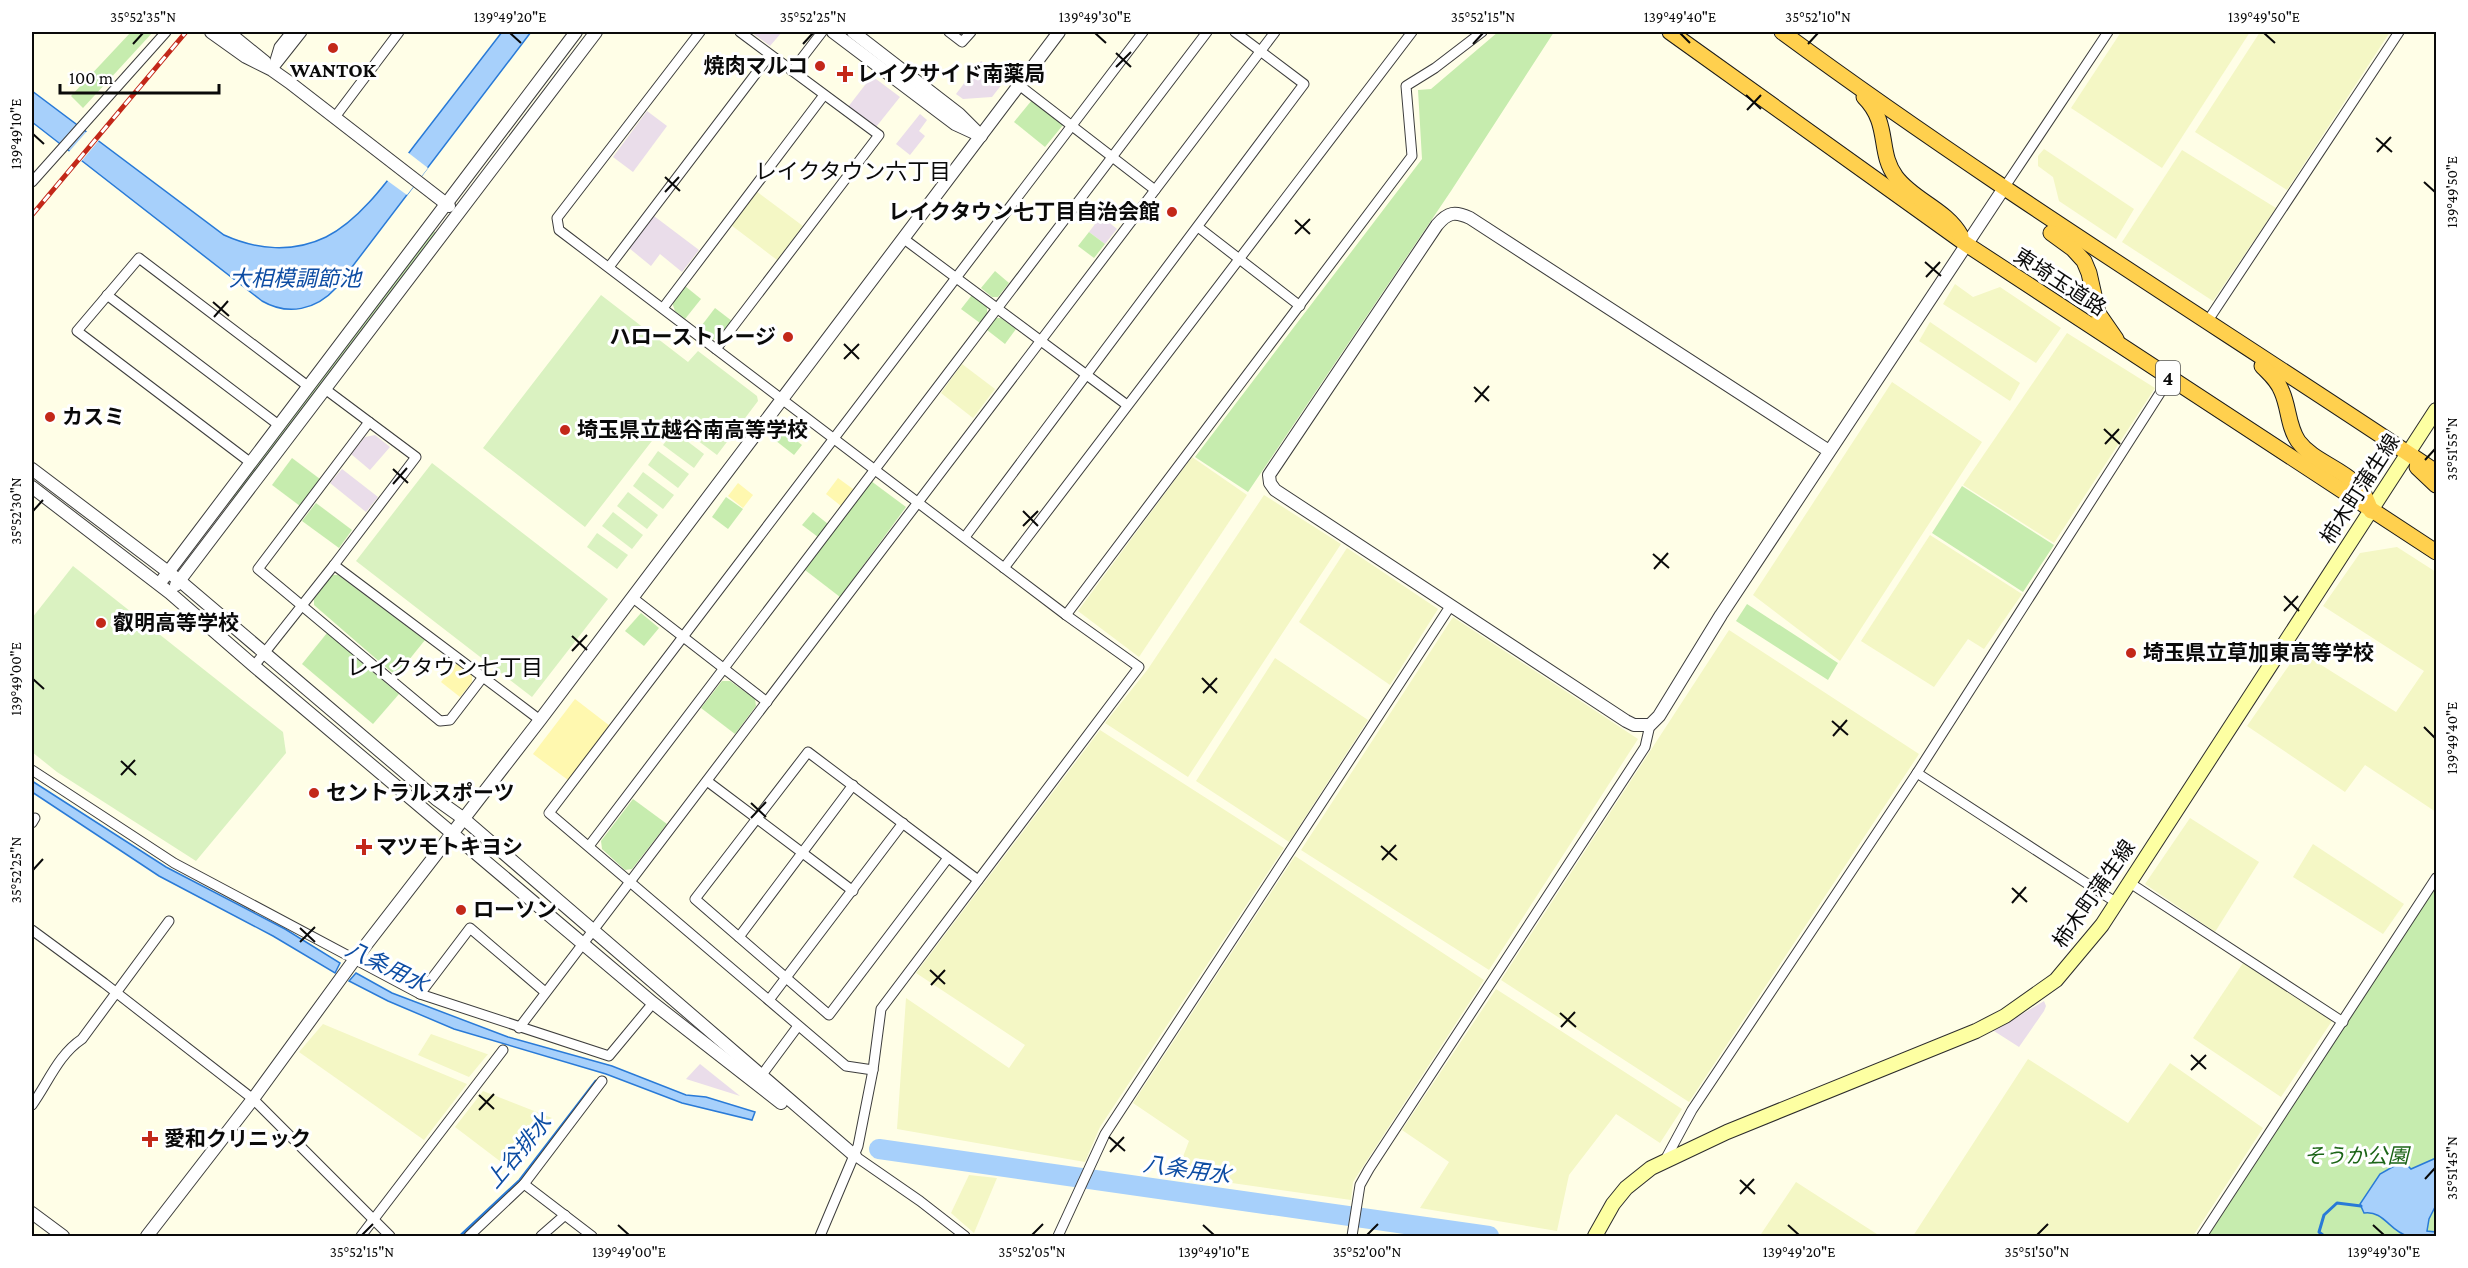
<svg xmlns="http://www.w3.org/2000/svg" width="2468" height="1268" viewBox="0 0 2468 1268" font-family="'Crimson Pro','Noto Sans JP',serif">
<rect width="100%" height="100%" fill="#fffee7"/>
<g fill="#eaddea">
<polygon points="751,32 782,32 770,46"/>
<polygon points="981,61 1006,79 992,97 963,99 956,94"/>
<polygon points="872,76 900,97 876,127 848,107"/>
<polygon points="647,111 667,126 633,172 613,157"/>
<polygon points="920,114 927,120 919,131 925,136 910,155 896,144"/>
<polygon points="654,216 699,250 682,272 660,254 651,266 629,248"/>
<polygon points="1101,216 1117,229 1105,244 1089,232"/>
<polygon points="375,435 390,447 370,470 351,454 365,437"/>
<polygon points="342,469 378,497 366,512 330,483"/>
<polygon points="2044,1001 2046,1006 2044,1011 2019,1047 1994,1031"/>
<polygon points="700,1064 740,1096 686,1079"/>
</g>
<g fill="#f4f7c5">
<polygon points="2121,32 2250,32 2162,168 2071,108"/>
<polygon points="2260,32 2390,32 2287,190 2195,132"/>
<polygon points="2044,149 2134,209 2116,239 2059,201 2053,177 2038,166 2038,156"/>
<polygon points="2182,150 2276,208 2213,301 2122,242"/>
<polygon points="756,191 803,226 777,260 731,225"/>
<polygon points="1955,284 1973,297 2000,287 2061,328 2036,363 1943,304"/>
<polygon points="1930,322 2020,383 2010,401 1919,341"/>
<polygon points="2067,333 2155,388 2054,543 1963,485"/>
<polygon points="962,364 995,389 973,418 941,393"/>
<polygon points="1892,382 1982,442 1840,661 1753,595"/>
<polygon points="1192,457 1247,495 1139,657 1078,611"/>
<polygon points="1264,495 1341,544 1188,777 1105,723 1148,669"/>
<polygon points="1930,535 2022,594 1984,649 1968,639 1934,687 1861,641"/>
<polygon points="2397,547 2436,572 2436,812 2365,765 2345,792 2247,726 2299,651 2396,712 2424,671 2323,606 2360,553"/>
<polygon points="1347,548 1438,609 1390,685 1299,622"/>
<polygon points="1453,617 1638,739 1489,970 1301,850"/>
<polygon points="1729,630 1919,754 1689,1102 1501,980"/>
<polygon points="1275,658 1368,720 1289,842 1196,781"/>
<polygon points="1100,730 1284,848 1100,1127 1085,1162 897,1129 906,998 1009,1068 1025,1045 916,973"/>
<polygon points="2190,818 2259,862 2215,932 2145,884"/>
<polygon points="2313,844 2404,904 2383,934 2293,877"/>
<polygon points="1295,856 1484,980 1353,1182 1351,1200 1176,1175 1189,1141 1133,1103"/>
<polygon points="2243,963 2332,1021 2281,1097 2193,1038"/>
<polygon points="1496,989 1682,1109 1660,1143 1616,1114 1569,1175 1557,1231 1420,1208 1449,1162 1402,1130"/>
<polygon points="323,1024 467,1084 424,1140 299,1052"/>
<polygon points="431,1034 487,1054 488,1054 469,1077 418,1055"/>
<polygon points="2028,1059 2128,1123 2170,1063 2263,1128 2193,1236 1913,1236"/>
<polygon points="483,1091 552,1118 513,1171 455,1127"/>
<polygon points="969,1175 997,1178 974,1233 951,1213"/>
<polygon points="1796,1182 1880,1236 1765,1236 1761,1234"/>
</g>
<g fill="#c6ecae">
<polygon points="131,32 153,32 83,108 71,96"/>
<polygon points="1498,32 1554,32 1451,191 1248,492 1195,457 1422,159 1418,90 1431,89"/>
<polygon points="1032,100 1063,125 1045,147 1014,122"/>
<polygon points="433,230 436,233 291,423 251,479 219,514"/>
<polygon points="1089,232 1105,244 1094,258 1078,246"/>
<polygon points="995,271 1009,283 998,297 992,297 981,288"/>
<polygon points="685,286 701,299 685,319 675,311 672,302"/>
<polygon points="972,295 987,306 987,314 980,323 961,309"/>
<polygon points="715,308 732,321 719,338 712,340 699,329"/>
<polygon points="996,318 1001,318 1016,329 1005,344 987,330"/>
<polygon points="779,427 802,445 794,455 771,437"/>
<polygon points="292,458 320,479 300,506 272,485"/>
<polygon points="871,481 906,507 840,597 805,570"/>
<polygon points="1962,486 2054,545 2023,592 1932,533"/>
<polygon points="726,497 743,509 728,529 712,517"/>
<polygon points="316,503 352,530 339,548 302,521"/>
<polygon points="813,512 828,524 818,537 802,525"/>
<polygon points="332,575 338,575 425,640 396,676 314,605 314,599"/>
<polygon points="1747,604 1838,663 1828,680 1736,621"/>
<polygon points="641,613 659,628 644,646 625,631"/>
<polygon points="327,633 399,694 373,724 302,664"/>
<polygon points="722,681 730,681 755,699 756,706 735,734 701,708"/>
<polygon points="633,799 667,824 632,869 625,870 602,849 601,841"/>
<polygon points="2436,886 2436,1236 2208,1236"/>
</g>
<g fill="#fff8af">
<polygon points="838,478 853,489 841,506 826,494"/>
<polygon points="738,483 753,495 743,508 728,496"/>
<polygon points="457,663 472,675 472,682 460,697 441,682"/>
<polygon points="575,699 610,726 568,780 533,754"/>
</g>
<g fill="#daf2c1">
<polygon points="601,295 688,362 698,351 757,396 758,401 717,455 669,419 585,527 483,448"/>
<polygon points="674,431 704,454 694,468 663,445"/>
<polygon points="658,451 689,474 678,488 648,465"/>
<polygon points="432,463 608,599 532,697 356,561"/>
<polygon points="643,472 674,495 663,509 633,486"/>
<polygon points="628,492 658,515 647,529 617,506"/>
<polygon points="613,512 643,535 632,549 602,526"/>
<polygon points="597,533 628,555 617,569 587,547"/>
<polygon points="73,566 283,732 286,753 196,861 57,772 32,752 32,618"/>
</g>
<g fill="#a7d0fb" stroke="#297ad7" stroke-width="1.5">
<path d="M502,32H531L336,288C316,310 288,316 262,301L32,122V91L224,235C257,250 293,253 326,237C364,218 395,170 421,137C448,102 475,67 502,32Z"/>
<polygon points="32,781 166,867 285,929 340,963 335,973 273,936 159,876 32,792"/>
<polygon points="356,973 392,993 508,1037 612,1066 686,1095 706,1097 755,1112 752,1120 682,1103 606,1074 454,1029 388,1001 349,981"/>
<path d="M2436,1158V1205L2429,1219L2427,1231L2436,1232V1236C2428,1237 2416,1239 2408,1236C2390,1232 2384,1210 2364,1213L2360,1204L2380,1174L2403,1161L2411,1169Z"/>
</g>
<g fill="#fffee7">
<polygon points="88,130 100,139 79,164 67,154"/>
<polygon points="406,151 428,168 407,195 385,179"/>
</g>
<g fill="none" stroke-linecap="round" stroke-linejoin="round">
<g stroke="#297ad7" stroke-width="3">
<polyline points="460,1236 520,1180 596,1081"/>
<polyline points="2324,1236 2319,1232 2324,1215 2337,1203 2361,1206"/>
</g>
<polyline stroke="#a7d0fb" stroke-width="20" points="879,1149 1489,1236"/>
<g stroke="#3d3d3d" stroke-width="11">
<g id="minor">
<polyline points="291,32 279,47 272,70 302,32"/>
<polyline points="700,32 557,218 559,230 1066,615 1139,667 881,1009 873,1070 858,1146 820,1236"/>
<polyline points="949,32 962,42 971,32"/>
<polyline points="792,71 822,32"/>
<polyline points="1019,85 1155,190"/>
<polyline points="335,117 399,32"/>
<polyline points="32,182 166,32"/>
<polyline points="2004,188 2108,32"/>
<polyline points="1198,227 1300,306"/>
<polyline points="904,239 1127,405"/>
<polyline points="609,267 770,55"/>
<polyline points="107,295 280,426"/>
<polyline points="663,308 824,95"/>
<polyline points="2207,322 2399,32"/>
<polyline points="716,349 879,135 740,32"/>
<polyline points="325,389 416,457 334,565 540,720"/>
<polyline points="369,422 258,569 440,721 450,720 483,677"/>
<polyline points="251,463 77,331 139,258 309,387"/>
<polyline points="965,537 1304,84 1235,32"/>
<polyline points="1004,568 1412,32"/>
<polyline points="633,598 767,702"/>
<polyline points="1066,615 1412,156 1406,86 1435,68 1482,32"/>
<polyline points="254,666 334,565"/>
<polyline points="32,770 174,863 420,994 609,1056 653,1003"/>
<polyline points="1917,773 2117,903"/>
<polyline points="707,781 853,891"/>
<polyline points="32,823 35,818"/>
<polyline points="589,846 1207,32"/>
<polyline points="948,858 829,1015 695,899 808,752 978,880"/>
<polyline points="2130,883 2343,1022"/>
<polyline points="32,930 104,983 253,1099 390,1236"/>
<polyline points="739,937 853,785"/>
<polyline points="420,994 470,928 545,992"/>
<polyline points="769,1000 903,823"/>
<polyline points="519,1028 1275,32"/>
<polyline points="873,1070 846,1066 549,813 1143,32"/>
<polyline points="761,1076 798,1026"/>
<path d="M32,1105C48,1083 58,1055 82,1039L169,921"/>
<polyline points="855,1156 920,1201 965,1236"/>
<polyline points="1665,1160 1692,1110 1917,773 2169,379"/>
<polyline points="524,1184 592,1236"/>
<polyline points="361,1236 503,1050"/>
<polyline points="469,1236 524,1184 602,1081"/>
<polyline points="541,1236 565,1215"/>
<polyline points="1058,1236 1105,1134 1451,605"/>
<polyline points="1352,1236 1360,1185 1369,1169 1645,747 1650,725"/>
<polyline points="2202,1236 2436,878"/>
</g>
</g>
<g stroke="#3d3d3d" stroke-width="14">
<g id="tertiary">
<polyline points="211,32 246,57 272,70 289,82 449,206"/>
<polyline points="228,32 265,62"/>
<polyline points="833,32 955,124 981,136"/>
<polyline points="853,32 959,114 976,131"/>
<path d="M1829,451L1470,218C1455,211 1448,212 1437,225L1269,475L1270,483L1275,490L1626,721L1634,725H1650L1659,716L1721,615L2004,188"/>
<polyline points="32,469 180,581 436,799 464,819 855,1156"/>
<polyline points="32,487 170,593 254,666 653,1003 781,1103"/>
<polyline points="163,579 576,32"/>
<polyline points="176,585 596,32"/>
<polyline points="32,1213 63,1236"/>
<polyline points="147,1236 253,1099 352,963 540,720 1059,32"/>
</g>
</g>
<g stroke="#2c2c2c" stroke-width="16">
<polyline id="secondary" points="1595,1236 1613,1204 1626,1188 1651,1168 1727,1132 1976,1031 2005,1016 2056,980 2102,925 2436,410"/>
</g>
<g stroke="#1b1b1b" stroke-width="17">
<g id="trunk">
<polyline points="1670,32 1966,244 2436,552"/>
<path d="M1782,32C1994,188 2218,326 2436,472"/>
<path d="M1864,97C1891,124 1877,152 1896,177C1914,201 1946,209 1961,236"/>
<polyline points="2051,233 2073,249 2084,261 2089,273 2098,313 2116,339"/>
<path d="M2262,366C2270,374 2278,381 2282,392C2289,408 2288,426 2298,441C2312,460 2338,467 2355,483C2363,490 2367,500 2371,511"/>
<polyline points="2417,467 2436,485"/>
</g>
</g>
<use href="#minor" stroke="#fff" stroke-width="9"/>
<use href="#tertiary" stroke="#fff" stroke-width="12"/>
<use href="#secondary" stroke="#fdffa2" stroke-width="14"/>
<use href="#trunk" stroke="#ffd04e" stroke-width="15"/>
<g stroke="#c32819" stroke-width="5">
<polyline id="rail" points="32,215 186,32"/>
</g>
<use href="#rail" stroke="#fff" stroke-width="3" stroke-dasharray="9" stroke-linecap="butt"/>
</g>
<path fill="none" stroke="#0a0a0a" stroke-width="2" d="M510,33L521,43M1095,33L1106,43M1680,33L1690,43M2264,33L2275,43M133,44L143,33M803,44L813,33M1473,44L1483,33M1808,44L1818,33M1116,53L1131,67M1116,67L1131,52M1746,95L1761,109M1747,110L1761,95M33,134L44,144M2376,138L2392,152M2377,152L2391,137M665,177L680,191M2424,182L2435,192M665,192L679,177M1295,220L1310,234M1295,234L1310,219M1925,262L1941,276M1926,277L1940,262M213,302L229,316M214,317L228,301M844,344L859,359M844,359L859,344M1474,387L1489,401M1475,402L1489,386M2104,429L2120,444M2105,444L2119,429M2425,460L2435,449M393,469L408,483M393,484L407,468M33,511L43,500M1023,511L1038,526M1023,526L1038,511M1653,554L1669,568M1654,569L1668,553M2284,596L2299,611M2284,611L2298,596M572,636L587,650M572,651L587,635M1202,678L1217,693M33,679L44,689M1203,693L1217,678M1832,721L1848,735M2424,727L2435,738M1833,736L1847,720M121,761L136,775M121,775L135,760M751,803L766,817M751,818L766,802M1381,846L1397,860M1382,860L1396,845M33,870L43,859M2012,888L2027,902M2012,903L2026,887M300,928L315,942M300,942L315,927M930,970L945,984M931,985L945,970M1560,1013L1576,1027M1561,1027L1575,1012M2191,1055L2206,1069M2191,1070L2206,1055M479,1095L494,1109M479,1110L494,1094M1109,1137L1125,1151M1110,1152L1124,1137M2425,1179L2435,1168M1740,1180L1755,1194M1740,1194L1754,1179M618,1225L629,1235M1203,1225L1214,1235M1788,1225L1799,1235M2373,1225L2384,1235M362,1235L373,1224M1032,1235L1043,1224M1367,1235L1378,1224M2037,1235L2048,1224"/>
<g fill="#c32819" stroke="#fff" stroke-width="2">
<circle cx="333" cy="48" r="6"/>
<circle cx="820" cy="66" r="6"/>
<path d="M842 65h6v6h6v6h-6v6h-6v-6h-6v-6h6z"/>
<circle cx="1172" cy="212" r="6"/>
<circle cx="788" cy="337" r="6"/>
<circle cx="50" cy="417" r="6"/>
<circle cx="565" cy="430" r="6"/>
<circle cx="101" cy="623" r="6"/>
<circle cx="2131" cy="653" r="6"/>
<circle cx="314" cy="793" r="6"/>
<path d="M361 838h6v6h6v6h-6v6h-6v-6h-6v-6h6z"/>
<circle cx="461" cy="910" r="6"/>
<path d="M147 1130h6v6h6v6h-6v6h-6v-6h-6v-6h6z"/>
</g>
<g text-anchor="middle" stroke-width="6" stroke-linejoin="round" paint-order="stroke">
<rect fill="#fff" stroke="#545454" stroke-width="1.5" x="2156" y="361" width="24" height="34" rx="4.5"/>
<g font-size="20" font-weight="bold" fill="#0a0a0a">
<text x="2168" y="385">4</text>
</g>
<g font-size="21" font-weight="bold" fill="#0a0a0a" stroke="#fff" text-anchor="start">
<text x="808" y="73" text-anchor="end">焼肉マルコ</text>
<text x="333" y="77" text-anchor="middle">WANTOK</text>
<text x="857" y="81">レイクサイド南薬局</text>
<text x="1160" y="219" text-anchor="end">レイクタウン七丁目自治会館</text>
<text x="776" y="344" text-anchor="end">ハローストレージ</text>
<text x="62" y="424">カスミ</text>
<text x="577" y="437">埼玉県立越谷南高等学校</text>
<text x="113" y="630">叡明高等学校</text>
<text x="2143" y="660">埼玉県立草加東高等学校</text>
<text x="326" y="800">セントラルスポーツ</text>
<text x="376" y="854">マツモトキヨシ</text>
<text x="473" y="917">ローソン</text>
<text x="164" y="1146">愛和クリニック</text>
</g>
<g font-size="21" fill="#0a0a0a" stroke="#fff">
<text transform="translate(2060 282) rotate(33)" y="7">東埼玉道路</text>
<text transform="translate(2360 489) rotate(-57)" y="7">柿木町蒲生線</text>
<text transform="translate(2094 894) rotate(-55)" y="7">柿木町蒲生線</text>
</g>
<g font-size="21" font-style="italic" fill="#1c6517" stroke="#fff">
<text x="2356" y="1163">そうか公園</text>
</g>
<g font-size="22" fill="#0a0a0a" stroke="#fff">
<text x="853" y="179">レイクタウン六丁目</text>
<text x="445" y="675">レイクタウン七丁目</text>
</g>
<g font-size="22" font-style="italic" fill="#0c4ca3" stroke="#fff">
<text x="295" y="286">大相模調節池</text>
<text transform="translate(387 966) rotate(26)" y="8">八条用水</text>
<text transform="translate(518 1151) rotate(-50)" y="8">上谷排水</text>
<text transform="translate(1187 1169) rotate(8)" y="8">八条用水</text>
</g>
</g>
<rect width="2468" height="1268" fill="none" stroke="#ffffff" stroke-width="66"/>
<path d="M60 84v9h159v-9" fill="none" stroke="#0a0a0a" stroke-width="3"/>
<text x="69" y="84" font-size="18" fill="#0a0a0a" stroke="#ffffff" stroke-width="4.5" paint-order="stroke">100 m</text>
<rect x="33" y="33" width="2402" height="1202" fill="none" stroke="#0a0a0a" stroke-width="2"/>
<g font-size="15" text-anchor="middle" fill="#0a0a0a">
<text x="143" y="22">35°52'35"N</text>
<text x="510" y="22">139°49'20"E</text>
<text x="813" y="22">35°52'25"N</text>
<text x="1095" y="22">139°49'30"E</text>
<text x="1483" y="22">35°52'15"N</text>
<text x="1680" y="22">139°49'40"E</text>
<text x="1818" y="22">35°52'10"N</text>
<text x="2264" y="22">139°49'50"E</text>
<text transform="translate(16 134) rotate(-90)" y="5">139°49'10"E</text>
<text transform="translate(2452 192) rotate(-90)" y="5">139°49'50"E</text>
<text transform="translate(2452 449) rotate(-90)" y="5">35°51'55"N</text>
<text transform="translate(16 511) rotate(-90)" y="5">35°52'30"N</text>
<text transform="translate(16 679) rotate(-90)" y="5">139°49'00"E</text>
<text transform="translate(2452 738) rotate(-90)" y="5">139°49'40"E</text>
<text transform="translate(16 870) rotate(-90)" y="5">35°52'25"N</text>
<text transform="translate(2452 1168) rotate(-90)" y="5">35°51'45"N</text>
<text x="362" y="1257">35°52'15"N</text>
<text x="629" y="1257">139°49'00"E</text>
<text x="1032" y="1257">35°52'05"N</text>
<text x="1214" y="1257">139°49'10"E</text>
<text x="1367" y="1257">35°52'00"N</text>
<text x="1799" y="1257">139°49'20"E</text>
<text x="2037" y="1257">35°51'50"N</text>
<text x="2384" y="1257">139°49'30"E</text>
</g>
</svg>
